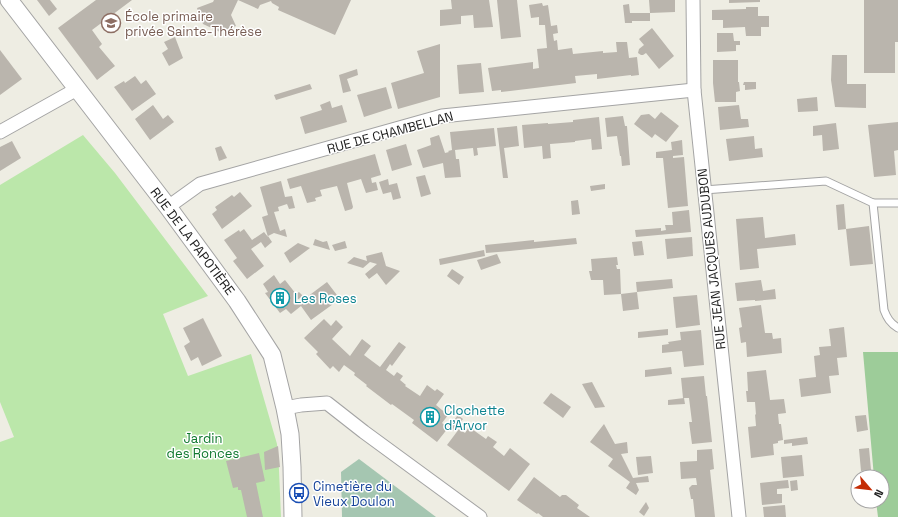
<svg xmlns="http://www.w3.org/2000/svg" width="898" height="517" viewBox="0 0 898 517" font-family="'Space Grotesk',sans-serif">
<rect width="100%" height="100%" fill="#eeede3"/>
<polygon fill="#bbe7aa" points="83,135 115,173 208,296 163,314 188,376 251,354 277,444 279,470 281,517 0,517 0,442 14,437 0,402 0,185"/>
<polygon fill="#9dcc99" points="863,352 898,352 898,517 878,517 876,501 882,501 882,477 874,477"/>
<polygon fill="#a5c6b1" points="359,459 436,517 342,517 341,472"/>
<g fill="#bab5ad">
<polygon points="37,0 50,0 57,9 49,16"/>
<polygon points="96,0 132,0 92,30 102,44 99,47 115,66 97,80 58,28"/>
<polygon points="214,0 238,0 231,15 236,26 220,32 203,24 197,8 213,2"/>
<polygon points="238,0 351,0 335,35 278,10 279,7 272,3 271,1 260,5 258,9"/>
<polygon points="451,0 489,0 493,27 474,28 473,15 461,16 461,24 440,26 440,10 452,9"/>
<polygon points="497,0 517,0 521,37 501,39"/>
<polygon points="649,0 675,0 675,12 650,13"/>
<polygon points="729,0 760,0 760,2 729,3"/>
<polygon points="864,0 898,0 898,42 895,42 895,73 864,73"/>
<polygon points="542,3 543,6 548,5 551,26 557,25 558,33 553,34 554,41 557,40 558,50 572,48 573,54 603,51 603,53 617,52 616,42 627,42 629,58 637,57 639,75 631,76 631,75 597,79 597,74 575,76 576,83 501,92 501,90 492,91 488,68 533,62 533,69 539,68 537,49 547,48 545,25 539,25 539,17 531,18 529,5"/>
<polygon points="629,4 630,13 650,13 650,21 632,21 632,23 625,23 623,5"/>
<polygon points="746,7 758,7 758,16 769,16 769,27 761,27 761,36 746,36 745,27 723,28 723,20 712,20 712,10 746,9"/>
<polygon points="652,28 674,56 659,69 646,53 643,55 641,55 638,53 639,49 644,45 639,39"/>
<polygon points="717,33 733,33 734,41 740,41 740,45 736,45 736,51 717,52"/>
<polygon points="175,37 183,58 169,66 162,53 168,49 164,42"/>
<polygon points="440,44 440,97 398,109 391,83 424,73 417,51"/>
<polygon points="0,50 22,79 0,95"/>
<polygon points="832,55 847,55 847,84 866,84 866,108 835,107 831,80"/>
<polygon points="713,60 738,60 738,82 739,82 740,91 736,92 736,102 715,102 713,83"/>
<polygon points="481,63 484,92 459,94 457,65"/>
<polygon points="357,69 358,75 347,79 351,91 343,93 339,75"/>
<polygon points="135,76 141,84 146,80 156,94 132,111 114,87 124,81 125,83"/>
<polygon points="744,82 756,82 756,89 745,90 745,85 743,85"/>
<polygon points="310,84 312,89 276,100 274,95"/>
<polygon points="386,87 392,108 364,117 357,95"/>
<polygon points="817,97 818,111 798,112 797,99"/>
<polygon points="330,101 332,108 342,105 347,122 305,134 300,117 322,110 320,105"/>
<polygon points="153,105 163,119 168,115 174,122 150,140 135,119"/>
<polygon points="739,105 741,119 748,119 749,127 720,130 718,107"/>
<polygon points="661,112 679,126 666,142 655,134 652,138 634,124 641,115 649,114 655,119"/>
<polygon points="623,116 625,126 627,126 630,165 622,166 621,156 620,156 617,136 607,137 605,118"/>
<polygon points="599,117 602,149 592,150 591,139 575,141 575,142 550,144 551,158 543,159 542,146 524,148 522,125 548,123 548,124 573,122 573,120"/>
<polygon points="898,122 898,150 894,151 896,175 874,177 868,125"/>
<polygon points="836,123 839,149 823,151 822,135 813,136 813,126"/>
<polygon points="517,126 519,146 504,148 508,178 503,178 497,128"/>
<polygon points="494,128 496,146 477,148 478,155 474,156 473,148 455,150 456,159 459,159 461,177 445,178 443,163 423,168 417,150 431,145 430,138 439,135 445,153 449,152 448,151 452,150 450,132"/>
<polygon points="754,136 755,149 762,148 763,157 729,161 726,139"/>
<polygon points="682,140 683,155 673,156 673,158 684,157 688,206 668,208 663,158 656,158 656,152 672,150 671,142"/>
<polygon points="12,141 21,158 0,171 0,147"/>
<polygon points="406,144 412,165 392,171 386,150"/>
<polygon points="221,146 227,158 219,161 215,148"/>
<polygon points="375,154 381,175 371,178 372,183 376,182 378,190 366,193 361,179 347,183 353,207 352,209 345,211 337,186 320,190 322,196 315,198 316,201 307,203 301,186 290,189 287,179"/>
<polygon points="425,175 431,194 421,197 416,177"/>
<polygon points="388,179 389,185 397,183 401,198 393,200 391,192 383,194 379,182"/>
<polygon points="281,181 285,197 292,196 295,208 289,209 287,204 278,207 279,211 274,212 280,231 285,229 287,237 274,233 268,236 272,242 265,248 261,242 251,249 264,266 247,279 233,261 237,258 224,240 239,230 240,232 244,229 252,240 264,232 268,237 262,217 268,215 260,187"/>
<polygon points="605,184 605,189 591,191 590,186"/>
<polygon points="240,192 252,206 222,229 212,214 217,210 215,207 232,195 234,197"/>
<polygon points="578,200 580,214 572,215 571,201"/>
<polygon points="844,204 846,229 869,226 873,264 850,266 846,229 838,230 836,205"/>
<polygon points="689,210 691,232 636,237 635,230 661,228 661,231 666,230 665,225 673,225 672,212"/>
<polygon points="763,217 765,238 795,234 796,245 757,249 759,268 740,270 736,219"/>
<polygon points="692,237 693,256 667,259 665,239"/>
<polygon points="576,238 577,244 510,251 486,253 485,245 534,240 534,242"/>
<polygon points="315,239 323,242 327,241 330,250 313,245"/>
<polygon points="345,241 347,248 335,251 332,245"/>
<polygon points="642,241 644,255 634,256 632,242"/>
<polygon points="298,243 310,248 290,263 284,253"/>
<polygon points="484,250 485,256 440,265 439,259"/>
<polygon points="382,252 386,266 400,271 386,285 377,273 369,279 365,274 377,264 370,262 363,268 347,263 354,257 367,261 366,256"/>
<polygon points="497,254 501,263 481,270 477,260"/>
<polygon points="617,257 618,265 616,265 617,269 620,269 621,294 637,292 639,309 623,311 621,294 604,295 603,280 591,280 589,271 592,271 591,259"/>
<polygon points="452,269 464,277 459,285 447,276"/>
<polygon points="274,275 280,284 285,280 296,294 299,292 303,296 297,300 299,303 327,282 340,299 311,320 301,306 291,314 286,309 280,313 265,293 268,292 263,284"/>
<polygon points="672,279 673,288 637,292 636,282"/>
<polygon points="761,280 763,291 775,289 776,299 755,301 755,300 737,301 735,283"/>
<polygon points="697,295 700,325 676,328 673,297"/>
<polygon points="761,305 765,333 772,333 773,339 781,338 782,353 747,357 746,342 741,343 739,328 742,327 739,308"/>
<polygon points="203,318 222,356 202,366 198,357 191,361 184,346 190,342 183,328"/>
<polygon points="324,319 331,326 336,320 343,327 332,339 350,356 362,339 371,346 364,355 380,367 399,342 406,347 392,366 390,364 386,370 394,376 397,372 403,376 400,380 406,385 405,386 420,396 427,385 435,391 437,389 444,394 436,405 448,415 442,423 448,428 437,442 412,423 414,420 392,404 391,405 366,386 367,385 354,375 355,373 344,365 339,372 333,366 330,369 316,354 318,352 304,338"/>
<polygon points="844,327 847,357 837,358 839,375 829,376 831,393 801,397 799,379 816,377 814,356 820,355 819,347 831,346 829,329"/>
<polygon points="668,329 668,335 638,338 638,332"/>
<polygon points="701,330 704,365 684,367 682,351 662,353 662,345 669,344 668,342 681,340 680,332"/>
<polygon points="671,367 672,374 645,377 645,370"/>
<polygon points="766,370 770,400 784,399 786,413 778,414 779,424 781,424 783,440 778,441 778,443 773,444 774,455 751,458 748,427 756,426 755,414 756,415 755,402 747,402 746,391 748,391 747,372"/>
<polygon points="704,376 706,396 707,396 712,442 692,444 689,422 692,422 689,398 683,398 681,378"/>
<polygon points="592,382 605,407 595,408 582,384"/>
<polygon points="551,393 571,407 563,418 543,403"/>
<polygon points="684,398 685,404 668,405 668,400"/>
<polygon points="458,415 463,419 454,431 448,428"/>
<polygon points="866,415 868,430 857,432 855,416"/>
<polygon points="604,424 615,444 627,442 628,453 621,454 633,478 648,476 649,482 636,483 639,490 636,495 626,488 630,482 608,466 613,459 590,442"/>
<polygon points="469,427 486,439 488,436 497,442 493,447 504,456 510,448 530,464 509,491 447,445 459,429 465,433"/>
<polygon points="807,437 808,444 792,446 792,443 784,444 784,440"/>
<polygon points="278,446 280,467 265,470 264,452"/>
<polygon points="869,448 871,470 861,471 859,449"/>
<polygon points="712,449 714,469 710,470 715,517 695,517 693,499 691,499 689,488 692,485 697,485 696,478 681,479 680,462 697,461 697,450"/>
<polygon points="259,453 265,481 256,483 263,517 247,517 241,490 238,490 238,487 233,488 226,461"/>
<polygon points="802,455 804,476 783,478 781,457"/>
<polygon points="651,456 653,473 638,475 636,457"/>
<polygon points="534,477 560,497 562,495 566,495 579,505 577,508 590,517 543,517 538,513 537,514 517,500"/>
<polygon points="788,480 789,488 777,489 777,494 782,494 782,503 762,505 760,483"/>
<polygon points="797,480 798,490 791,491 790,481"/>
<polygon points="646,502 649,508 644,516 639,512"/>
<polygon points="785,505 786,517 764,517 763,507"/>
</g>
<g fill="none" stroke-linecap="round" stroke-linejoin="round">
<g stroke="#a4a4a4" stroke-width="9">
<g id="service">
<path d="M704,190L826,181L873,203L884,310C887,318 890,323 898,328"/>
<polyline points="873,203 898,203"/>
</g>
</g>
<g stroke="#a4a4a4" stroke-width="15">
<g id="minor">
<polyline points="693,0 694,90 739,517"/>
<polyline points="0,132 77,89"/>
<polyline points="168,207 200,184 442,116 694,90"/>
<polyline points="285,408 301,405 327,403 364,432 480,517"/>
</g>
</g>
<g stroke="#a4a4a4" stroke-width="19">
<polyline id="tertiary" points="9,0 168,207 237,301 272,355 285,408 290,434 292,467 293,517"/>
</g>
<use href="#service" stroke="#fff" stroke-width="7"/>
<use href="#minor" stroke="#fff" stroke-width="13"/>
<use href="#tertiary" stroke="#fff" stroke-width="17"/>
</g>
<defs>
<g id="school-ring" transform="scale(1)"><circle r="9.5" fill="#fff" stroke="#8d6e63" stroke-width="1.5"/><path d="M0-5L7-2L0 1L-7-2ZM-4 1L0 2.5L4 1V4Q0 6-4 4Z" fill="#8d6e63"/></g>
<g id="building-ring" transform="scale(1)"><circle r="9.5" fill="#fff" stroke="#0f9aa8" stroke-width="1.5"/><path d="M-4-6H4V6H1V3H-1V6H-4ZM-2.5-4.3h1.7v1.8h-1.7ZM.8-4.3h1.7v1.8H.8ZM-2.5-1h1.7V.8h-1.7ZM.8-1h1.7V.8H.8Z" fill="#0f9aa8"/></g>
<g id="bus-ring" transform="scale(1)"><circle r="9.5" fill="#fff" stroke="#1a4fb4" stroke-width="1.5"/><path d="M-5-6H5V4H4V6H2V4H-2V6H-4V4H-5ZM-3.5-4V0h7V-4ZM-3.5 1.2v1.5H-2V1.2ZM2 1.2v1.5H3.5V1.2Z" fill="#1a4fb4"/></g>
</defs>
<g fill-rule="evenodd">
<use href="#school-ring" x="111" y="23"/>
<use href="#building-ring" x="280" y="298"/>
<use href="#building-ring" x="430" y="417"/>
<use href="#bus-ring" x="299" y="493"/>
</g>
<g text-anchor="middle" stroke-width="3" stroke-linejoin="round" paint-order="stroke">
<g font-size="13" fill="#785e54" stroke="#fff" text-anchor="start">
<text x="125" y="21">École primaire<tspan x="125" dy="15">privée Sainte-Thérèse</tspan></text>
</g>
<g font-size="13" fill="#1d1d1d" stroke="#fff">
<text transform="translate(390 132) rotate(-15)" y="5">RUE DE CHAMBELLAN</text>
<text transform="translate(193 241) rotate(53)" y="5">RUE DE LA PAPOTIÈRE</text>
<text transform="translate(711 259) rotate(-96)" y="5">RUE JEAN JACQUES AUDUBON</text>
</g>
<g font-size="13" fill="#0d838f" stroke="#fff" text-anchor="start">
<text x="294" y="303">Les Roses</text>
<text x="444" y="415">Clochette<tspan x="444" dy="15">d'Arvor</tspan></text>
</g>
<g font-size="13" fill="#0e782d" stroke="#fff">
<text x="203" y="443">Jardin<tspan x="203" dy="15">des Ronces</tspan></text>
</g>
<g font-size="13" fill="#164399" stroke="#fff" text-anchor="start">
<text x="313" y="491">Cimetière du<tspan x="313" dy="15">Vieux Doulon</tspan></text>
</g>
</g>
<g transform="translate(870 489) rotate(118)"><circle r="19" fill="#ffffff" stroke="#a5a5a5"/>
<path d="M0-3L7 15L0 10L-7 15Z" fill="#c42d05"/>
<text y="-6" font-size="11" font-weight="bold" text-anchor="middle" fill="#1d1d1d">N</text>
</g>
</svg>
